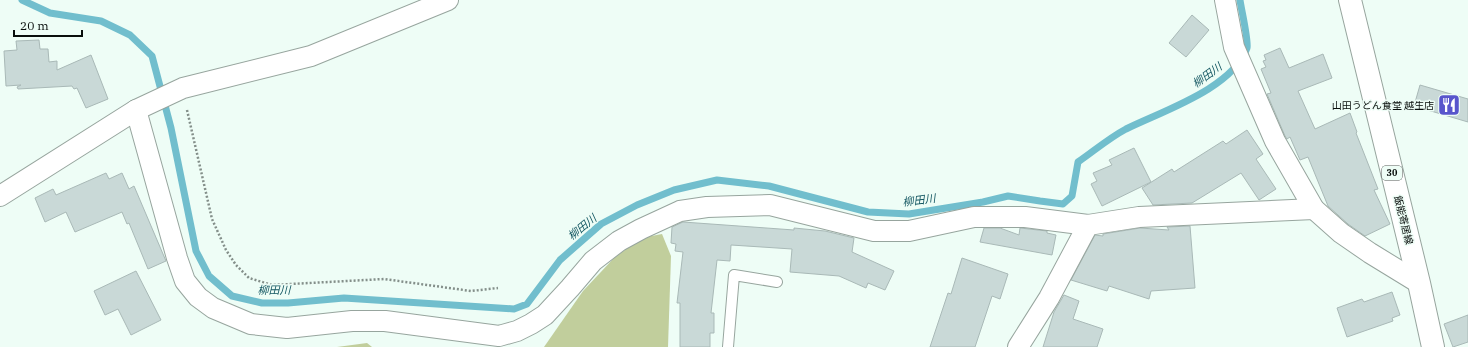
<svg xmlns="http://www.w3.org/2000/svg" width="1468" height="347" viewBox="0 0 1468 347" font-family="'IBM Plex Serif','Noto Sans JP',serif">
<rect width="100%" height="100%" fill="#eefdf6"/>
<g fill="#c1ce9c">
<polygon points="662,234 671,256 668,347 544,347 583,291 614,258 641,238"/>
<polygon points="367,343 372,347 337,347"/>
</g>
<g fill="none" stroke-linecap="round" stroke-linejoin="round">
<path stroke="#71becd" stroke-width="7" d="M22,0L50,13L101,21L130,35L152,56L171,128L196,251L209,276L232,296L262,303H288L344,298L514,309L527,304L560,260L601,224L637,205L674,190L717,180L769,186L868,212L909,214L983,202L1008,196L1040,201L1063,204L1072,196L1078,162C1094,151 1109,138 1126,129C1162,111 1232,89 1247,48C1249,42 1241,8 1240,0"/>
</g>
<g fill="#c9d9d7" stroke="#a9b9b7">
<polygon points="1192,15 1209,30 1186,57 1169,43"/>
<polygon points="39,40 40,49 48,49 49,62 57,61 57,70 91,55 108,99 86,108 77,88 74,89 72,86 18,89 17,87 21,85 6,86 4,51 17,50 16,41"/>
<polygon points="1280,48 1289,68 1323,54 1332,78 1298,91 1315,129 1350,113 1357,132 1356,133 1378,189 1374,190 1390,224 1365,236 1348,224 1328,206 1308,157 1300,160 1290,137 1287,139 1285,136 1267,94 1271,93 1261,69 1266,67 1263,61 1266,60 1264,55"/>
<polygon points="1420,85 1468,99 1468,122 1414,106"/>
<polygon points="1247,130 1263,154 1256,159 1276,189 1259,200 1241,173 1192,203 1153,205 1142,188 1172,169 1174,172 1223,141 1226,144"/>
<polygon points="1134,148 1151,182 1102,206 1091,184 1097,181 1093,173 1112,165 1109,160"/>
<polygon points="106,173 109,179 122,173 129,189 134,186 166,261 148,269 129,223 127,224 122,212 75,232 66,212 45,222 35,198 53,189 56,195"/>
<polygon points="683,222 794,230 794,228 825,231 854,238 852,252 894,271 885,290 868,283 866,288 839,276 790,272 792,249 731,245 730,261 717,260 711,313 714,313 714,333 710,333 710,347 680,347 680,303 677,303 683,252 675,251 676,244 671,243 672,227"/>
<polygon points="1190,226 1195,288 1151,291 1149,299 1109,286 1107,291 1071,280 1095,235 1103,236 1103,234 1140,228 1169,230 1167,227"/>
<polygon points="984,228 1000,228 1019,235 1020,228 1047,231 1047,233 1056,235 1052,255 980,242"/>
<polygon points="962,258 1008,274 1000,299 992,296 975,347 930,347 948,293 951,294"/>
<polygon points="136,271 161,320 131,335 118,309 105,315 94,291"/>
<polygon points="1392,292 1400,315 1392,318 1393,321 1347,337 1337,308 1362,299 1364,302"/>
<polygon points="1064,295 1079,301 1073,319 1103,329 1097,347 1043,347 1054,312"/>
<polygon points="1468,315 1468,342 1453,347 1444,324"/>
</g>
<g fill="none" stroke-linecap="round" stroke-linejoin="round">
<g stroke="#97a59e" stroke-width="12">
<polyline id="lane" points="728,347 734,275 777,282"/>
</g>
<g stroke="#97a59e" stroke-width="22">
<g id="street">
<polyline points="1225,0 1234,47 1275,141 1314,209 1341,233 1370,253 1419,283"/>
<polyline points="136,110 177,258 185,281 198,297 213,308 251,324 287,328 352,321 385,321 499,336 517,331 531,324 545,315 570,288 593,261 619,241 641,229 680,211 707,207 770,205 874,231 909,231 974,217 1025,217 1088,225"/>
<polyline points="0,196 136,110 183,88 311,56 448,0"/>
<polyline points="1018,347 1049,298 1088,225 1139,217 1314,209"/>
</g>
</g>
<g stroke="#97a59e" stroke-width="24">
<polyline id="primary" points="1350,0 1419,283 1433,347"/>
</g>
<polyline stroke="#848f8a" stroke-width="2.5" stroke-dasharray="2 2" stroke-linecap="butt" points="187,110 212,219 226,250 236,265 249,278 272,285 384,279 471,291 498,288"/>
<use href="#lane" stroke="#fff" stroke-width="10"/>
<use href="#street" stroke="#fff" stroke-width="20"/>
<use href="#primary" stroke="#fff" stroke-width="22"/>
</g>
<defs>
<g id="restaurant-square" transform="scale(1.15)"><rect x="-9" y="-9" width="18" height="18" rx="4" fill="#5855cc" stroke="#eefdf6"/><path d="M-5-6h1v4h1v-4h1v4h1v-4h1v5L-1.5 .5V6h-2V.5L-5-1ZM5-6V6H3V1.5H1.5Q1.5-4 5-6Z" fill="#fff"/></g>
</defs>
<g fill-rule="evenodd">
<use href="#restaurant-square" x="1449" y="105"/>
</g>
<g text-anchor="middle" stroke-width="3" stroke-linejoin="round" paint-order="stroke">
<rect fill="#eefdf6" stroke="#4e5652" stroke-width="1" x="1382" y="166" width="20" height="14" rx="3"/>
<g font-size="9" font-weight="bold" fill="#090e0c">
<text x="1392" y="176">30</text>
</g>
<g font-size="10" fill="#090e0c" stroke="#eefdf6" text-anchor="end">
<text x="1434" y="109">山田うどん食堂 越生店</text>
</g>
<g font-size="10" fill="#090e0c" stroke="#eefdf6">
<text transform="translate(1404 220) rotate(76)" y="4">飯能寄居線</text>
</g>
<g font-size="11" font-style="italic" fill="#145762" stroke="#eefdf6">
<text transform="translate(1207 75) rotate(-36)" y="4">柳田川</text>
<text transform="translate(919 200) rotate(-7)" y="4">柳田川</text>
<text transform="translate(582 227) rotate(-39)" y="4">柳田川</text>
<text x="274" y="294">柳田川</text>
</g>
</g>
<path d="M14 30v6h68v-6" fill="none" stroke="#090e0c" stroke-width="2"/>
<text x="20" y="30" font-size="12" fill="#090e0c" stroke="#eefdf6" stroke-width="3" paint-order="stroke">20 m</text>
</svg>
